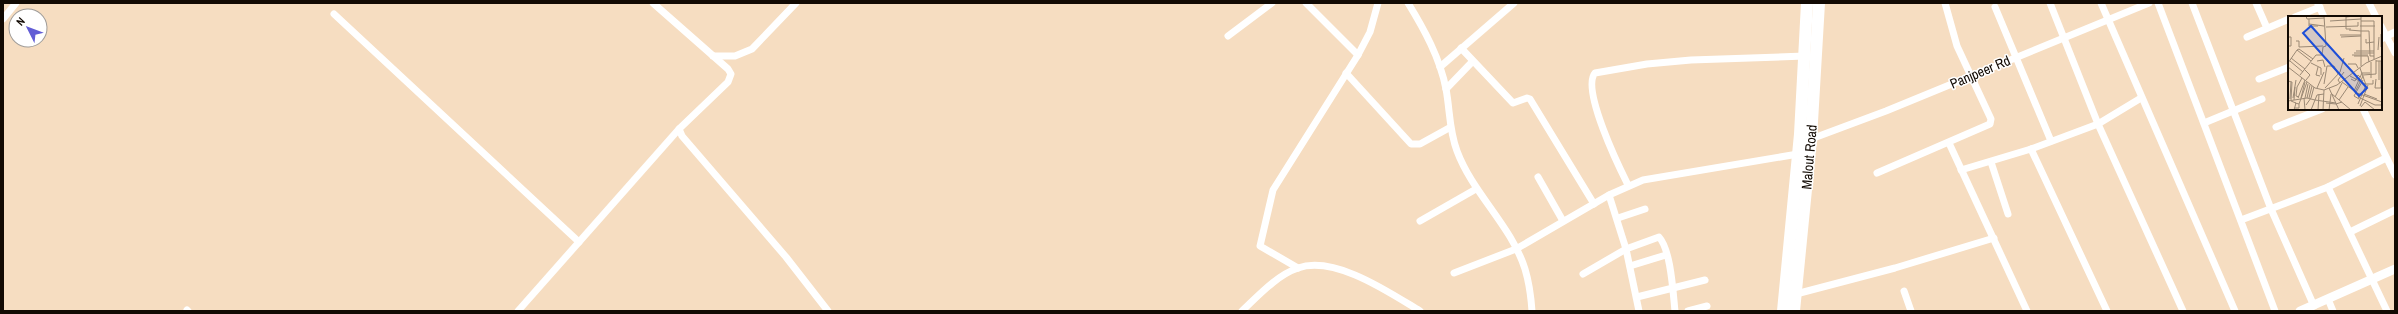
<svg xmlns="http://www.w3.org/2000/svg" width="2398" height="314" viewBox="0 0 2398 314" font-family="'Archivo Narrow',sans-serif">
<rect width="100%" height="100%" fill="#f6ddc1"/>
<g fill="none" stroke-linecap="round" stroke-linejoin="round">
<g stroke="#fff" stroke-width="7">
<polyline points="653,3 728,69 731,74 728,82 679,129 682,136 786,257 828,311"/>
<polyline points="1306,3 1358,55"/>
<path d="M1408,3C1424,29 1440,58 1446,89C1450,110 1449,130 1457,151C1473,194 1511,225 1525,269C1529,282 1531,297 1532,311"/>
<polyline points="2050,3 2098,124 2183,311"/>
<polyline points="2101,3 2235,311"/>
<polyline points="2158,3 2275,311"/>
<polyline points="2192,3 2271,209 2314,306"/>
<polyline points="2256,3 2267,28"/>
<polyline points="2369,3 2376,17"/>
<polyline points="2318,4 2324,17"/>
<polyline points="1995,7 2051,141"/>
<polyline points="334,14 579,242"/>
<polyline points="2295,17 2320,7"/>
<polyline points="3,19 16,3"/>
<polyline points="2381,26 2395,53"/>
<polyline points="1228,36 1272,3"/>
<polyline points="2247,37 2289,19"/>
<polyline points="2381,39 2395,32"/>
<polyline points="1461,48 1513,103 1527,98 1530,99 1594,204"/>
<polyline points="713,56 735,56 752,49 796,3"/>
<polyline points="1440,67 1514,3"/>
<polyline points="1346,73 1411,144 1420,144 1449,128"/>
<polyline points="2259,79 2289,67"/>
<polyline points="1446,89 1472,62"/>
<polyline points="2363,109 2395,175"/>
<polyline points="2204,123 2262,99"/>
<polyline points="2276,127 2322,109"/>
<polyline points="1811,139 1886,111 2149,3"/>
<polyline points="1949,143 2027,311"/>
<polyline points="2031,149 2107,311"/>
<polyline points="1991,162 2008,214"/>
<polyline points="1961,170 2031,149 2098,124 2141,98"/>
<polyline points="1877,173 1990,124 1991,119 1957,46 1945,3"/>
<polyline points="1538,177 1563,221"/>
<path d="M1628,185C1619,167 1581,89 1595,73L1647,64L1691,60L1805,56"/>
<polyline points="2328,187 2387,311"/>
<polyline points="1609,195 1626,249 1639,311"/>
<polyline points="1618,218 1645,209"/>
<polyline points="2241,220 2328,187 2386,158"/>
<polyline points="1420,221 1476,189"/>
<polyline points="2350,232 2395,210"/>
<polyline points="1630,266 1666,255"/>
<polyline points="1298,268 1260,246 1273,190 1358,55 1370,32 1378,3"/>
<polyline points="1454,273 1516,249 1609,195 1643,180 1798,154"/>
<path d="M1583,274L1626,249L1659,237C1671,250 1673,293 1675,311"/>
<polyline points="1904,291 1911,311"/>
<polyline points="1796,294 1895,268 1994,238"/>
<polyline points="1637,297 1705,280"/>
<polyline points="2328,299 2333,311"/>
<polyline points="187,310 188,311"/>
<polyline points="518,311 679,129"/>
<path d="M1242,311C1258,296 1277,275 1298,268C1335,255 1390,293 1420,311"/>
<polyline points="1688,311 1707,306"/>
</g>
<polyline stroke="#fff" stroke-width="9" points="2300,311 2395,269"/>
<g stroke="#fff" stroke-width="12">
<polyline points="1783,311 1800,134 1807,3"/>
<polyline points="1794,311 1811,139 1819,3"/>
</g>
</g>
<g text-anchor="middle" stroke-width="3" stroke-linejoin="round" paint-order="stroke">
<g font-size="14" fill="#120a03" stroke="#fff">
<text transform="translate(1980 72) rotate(-23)" y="5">Panjpeer Rd</text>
<text transform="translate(1809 157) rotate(-85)" y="5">Malout Road</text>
</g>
</g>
<g transform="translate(2288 16)">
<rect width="94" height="94" fill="#f6ddc1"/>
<path fill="none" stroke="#9b8975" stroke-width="1" d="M18,0L19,3L36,2M21,3V10H30M42,5L73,3M73,5H86V43M21,8L36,10M72,10H87M38,11L70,10V6M63,13H58V1L66,0M61,14L73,15M73,15H81L82,40H86M93,18V31M52,19H73M0,21H3V30H0M53,21L73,20M78,23V27L86,26M8,25H11V31L35,30M9,34L11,33L25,43M90,34L91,21M68,35H86M66,37H86M64,39H80M66,40H80L81,46M3,42L17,53M2,45L15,56M29,45L35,44L37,51M88,45H93V72M0,47L9,34L23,45M23,47L33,52V59M60,48H68L70,52M73,50V0M0,51L27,72L36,74L49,69L78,47L94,40M30,51L28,59L32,60M17,54L22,59L18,64M12,59L28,39H34L35,31L38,30L36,0M75,59L88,58V44M62,60L77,68H85V64M83,62V46M63,63L67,65L70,59L72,61M88,63L87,72H93M91,64V45M0,65L4,66L3,84M54,66L69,77L94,86M52,67L50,64L56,56M36,68L39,50H46L50,58M29,72L36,56M37,72L52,56L56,42M41,72L51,94M66,75L74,57H82M67,76L75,60M44,78L63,94M76,78L89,83M11,81L8,80L9,71L14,62M47,81L54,67M70,81L87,89H94M5,82L8,64M10,82L17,64M13,82L17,66M16,82L17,94M17,82L20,68M19,82L22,69M21,82L24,70M2,83L3,66M71,83L66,80L75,64M6,84L7,71M27,84L48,87M51,84L60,71M0,85L19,82L27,84M3,85L8,87L6,94M38,87L48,88L54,86M11,88L19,66M70,88L78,69L72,52M18,89L23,82L26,71M72,90L80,69M73,91L77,86L87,94M6,92H11V88L7,87M23,94L29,79L36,78M30,94L31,78M35,94L36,74M41,94L43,78"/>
<path fill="#1d4ed8" fill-opacity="0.15" stroke="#1d4ed8" stroke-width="2" d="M23,10L79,72L71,80L15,17Z"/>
<rect width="94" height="94" fill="none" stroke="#120a03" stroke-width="2"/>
</g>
<rect width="2398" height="314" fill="none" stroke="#120a03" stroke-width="8"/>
<g transform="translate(28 28) rotate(312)"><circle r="19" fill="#ffffff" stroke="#a09d9a"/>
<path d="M0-3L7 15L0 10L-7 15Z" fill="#625dd5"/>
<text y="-6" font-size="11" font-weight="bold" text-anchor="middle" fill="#120a03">N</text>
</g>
</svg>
